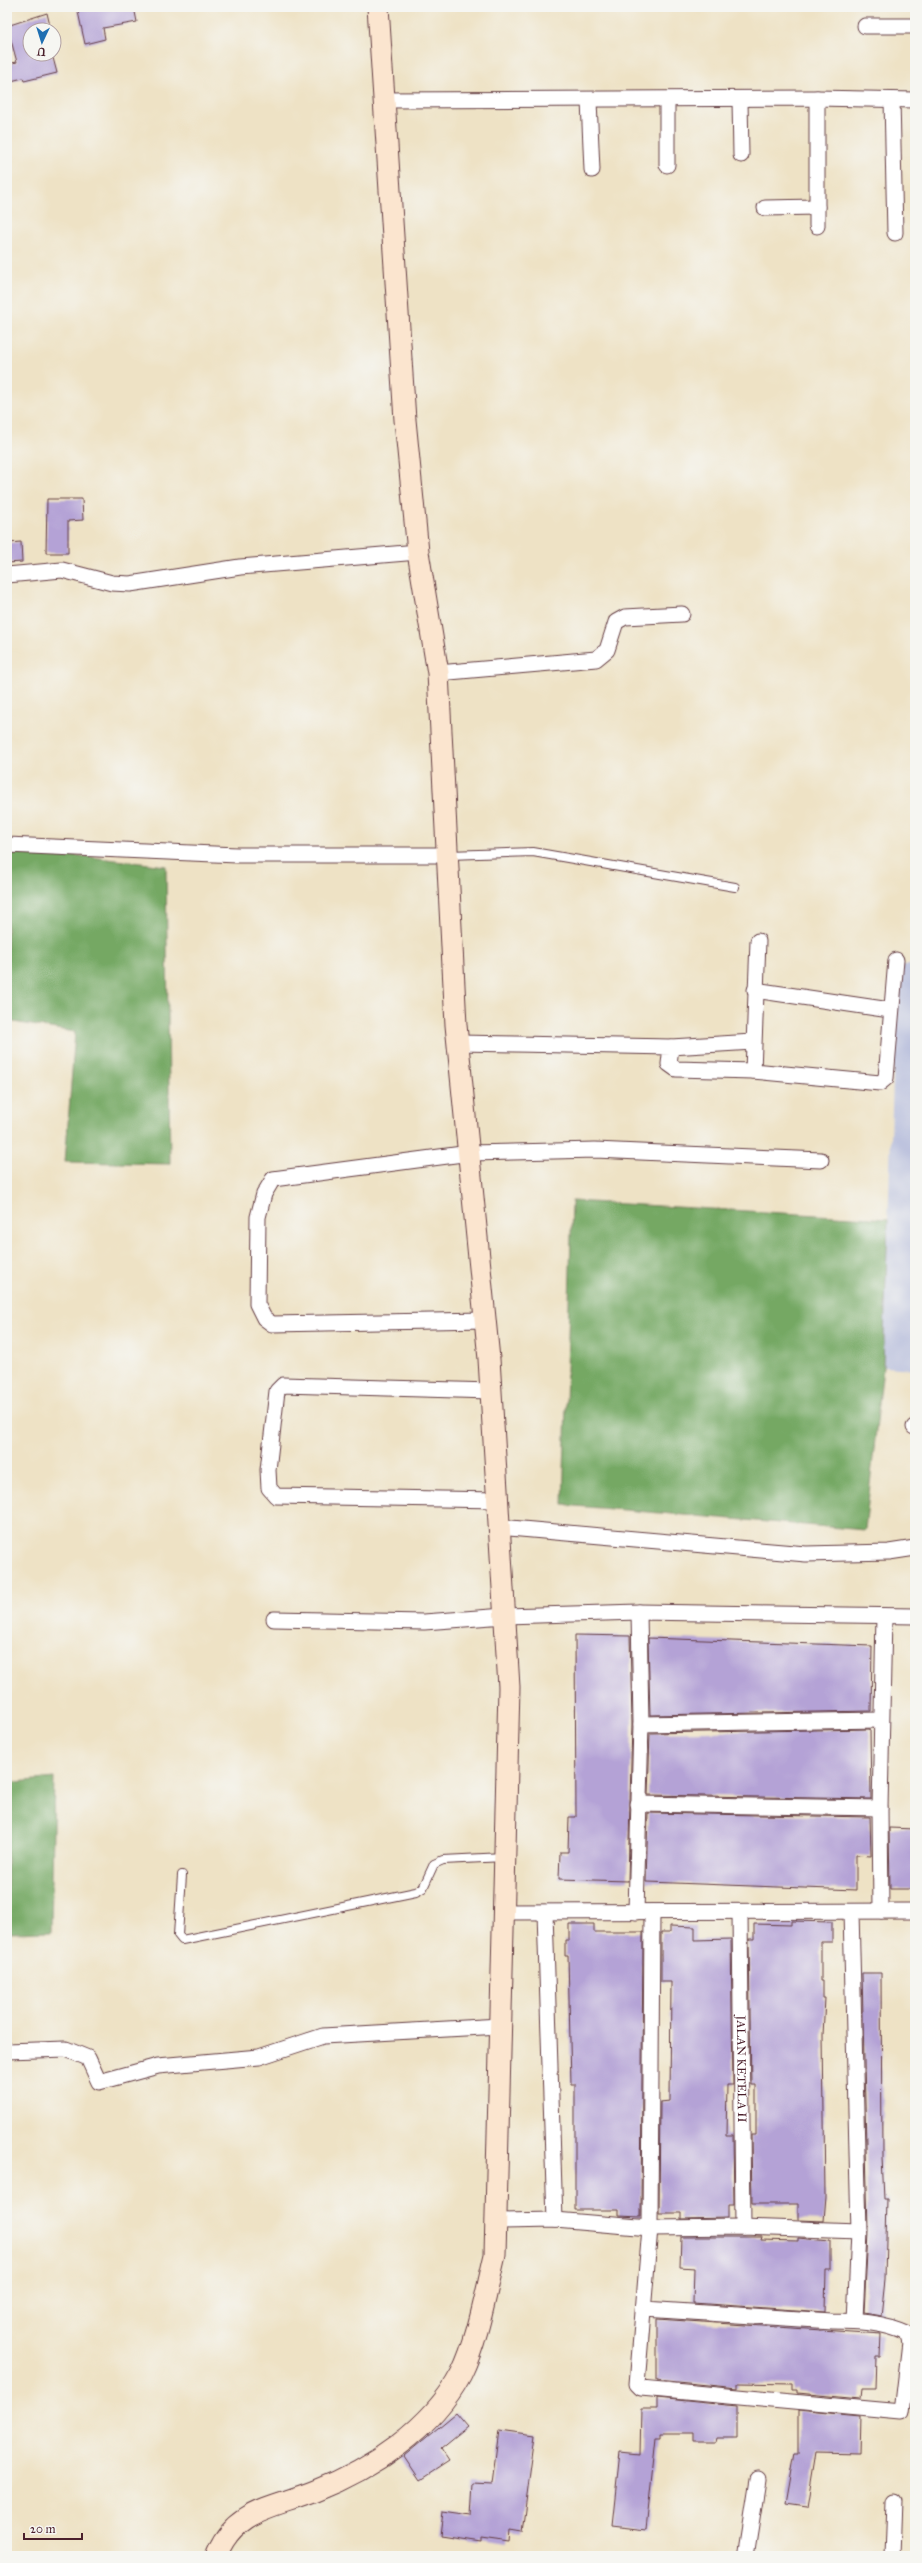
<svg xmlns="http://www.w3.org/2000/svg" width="922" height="2563" viewBox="0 0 922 2563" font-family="'IM FELL Great Primer',serif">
<rect width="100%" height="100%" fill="#f6f6f2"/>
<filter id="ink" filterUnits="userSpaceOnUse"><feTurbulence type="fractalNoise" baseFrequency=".025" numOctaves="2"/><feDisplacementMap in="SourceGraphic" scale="8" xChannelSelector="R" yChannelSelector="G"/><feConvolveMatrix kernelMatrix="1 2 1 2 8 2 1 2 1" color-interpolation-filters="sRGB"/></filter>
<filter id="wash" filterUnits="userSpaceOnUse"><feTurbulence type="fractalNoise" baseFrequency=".012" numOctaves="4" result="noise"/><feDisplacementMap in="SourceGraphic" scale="16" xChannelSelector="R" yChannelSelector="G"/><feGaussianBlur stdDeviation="0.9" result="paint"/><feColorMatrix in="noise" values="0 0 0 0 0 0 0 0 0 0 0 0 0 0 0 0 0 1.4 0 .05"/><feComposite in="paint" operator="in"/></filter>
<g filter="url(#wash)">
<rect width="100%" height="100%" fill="#eee2c5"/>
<polygon fill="#bdc3de" points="897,965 915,965 915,1369 883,1367"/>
<g fill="#75a863" stroke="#606447">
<polygon points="7,847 166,866 170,1164 65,1162 75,1032 7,1021"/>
<polygon points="572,1201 888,1219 883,1367 865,1530 563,1505"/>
<polygon points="54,1778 51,1932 7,1933 7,1783"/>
</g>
<g id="blocks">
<g fill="#b4a2d6">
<polygon points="77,7 134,7 137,22 103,28 105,39 85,44"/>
<polygon points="47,13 51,30 30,30 30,54 52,54 57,73 24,81 23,78 7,82 7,64 17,62 7,26"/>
<polygon points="47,499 82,499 83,520 68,521 68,553 46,553"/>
<polygon points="21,542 22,562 7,563 7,543"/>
<polygon points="575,1635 630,1636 632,1724 628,1881 559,1879 560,1852 568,1852 569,1817 576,1817"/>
<polygon points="648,1638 872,1646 871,1711 650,1715"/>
<polygon points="870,1729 871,1799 648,1795 650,1733"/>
<polygon points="648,1813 870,1817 871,1856 856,1855 856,1890 648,1882 646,1882"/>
<polygon points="889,1828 915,1829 915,1889 890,1889"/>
<polygon points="791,1921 832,1922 832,1942 821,1942 821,1981 823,1981 823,1998 825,1998 823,2035 825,2197 823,2221 798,2220 798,2204 752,2204 751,2135 756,2135 756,2085 751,2085 749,1939 754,1939 754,1924 791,1925"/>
<polygon points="569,1924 594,1924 594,1932 643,1932 641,2217 619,2216 619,2210 575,2210 575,2084 571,2084 568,1956 565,1956 565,1940 569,1940"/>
<polygon points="670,1926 695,1927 695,1940 731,1939 733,2085 727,2085 726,2135 733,2135 734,2204 728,2204 728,2218 681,2219 681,2213 659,2213 660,2102 670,2101 671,1982 661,1982 661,1932 670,1932"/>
<polygon points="862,1973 881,1973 882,2157 884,2199 887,2199 885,2279 881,2316 864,2313 868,2231"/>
<polygon points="681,2237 762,2237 761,2240 798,2241 798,2238 830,2241 830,2270 826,2270 825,2312 693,2303 694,2268 680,2267"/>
<polygon points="657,2319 881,2334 880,2357 876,2357 875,2388 861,2388 860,2399 798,2393 798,2390 793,2390 793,2384 738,2383 738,2388 657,2380"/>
<polygon points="657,2398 737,2406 737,2438 717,2438 716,2442 693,2442 693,2433 661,2433 661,2437 656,2437 646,2530 612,2526 620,2452 640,2454 641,2409 657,2409"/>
<polygon points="798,2411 860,2417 859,2453 815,2452 806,2507 785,2504 794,2453 798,2453"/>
<polygon points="456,2413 468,2427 441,2449 449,2461 420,2480 404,2456"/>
<polygon points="499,2430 535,2435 522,2532 510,2530 509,2542 480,2538 480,2542 440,2536 443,2512 471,2516 473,2483 492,2484"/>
</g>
</g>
</g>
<g filter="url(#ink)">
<use href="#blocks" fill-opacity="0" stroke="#633c42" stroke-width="1"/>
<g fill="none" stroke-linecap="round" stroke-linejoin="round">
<g stroke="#633c42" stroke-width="10">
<g id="lane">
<polyline points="449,855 533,852 735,887"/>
<polyline points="182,1875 178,1935 182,1940 416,1892 423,1888 434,1864 443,1860 504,1857"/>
</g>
</g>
<g stroke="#633c42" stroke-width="17">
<g id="street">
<polyline points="865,26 915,26"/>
<polyline points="817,98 817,226"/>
<polyline points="383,100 817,98 915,100"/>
<polyline points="740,100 741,155"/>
<polyline points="892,100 895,233"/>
<polyline points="589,101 592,170"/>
<polyline points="667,101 667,165"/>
<polyline points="765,208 817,207"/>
<polyline points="7,575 62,570 112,583 130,584 240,567 418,552"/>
<polyline points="438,673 596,659 607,650 616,622 625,617 682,614"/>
<polyline points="7,845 237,855 449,855"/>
<polyline points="755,990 890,1010"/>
<polyline points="458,1043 671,1047 669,1064 676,1069 753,1071 880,1083 886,1078 896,960"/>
<polyline points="671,1047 753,1042"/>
<polyline points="753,1071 758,941"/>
<polyline points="485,1320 272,1324 264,1318 257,1304 258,1217 264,1194 273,1179 470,1153 595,1150 821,1160"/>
<polyline points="491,1391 283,1385 277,1391 268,1470 269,1488 276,1496 497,1500"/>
<polyline points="914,1427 915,1427"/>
<polyline points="499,1527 806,1554 889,1552 915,1548"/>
<polyline points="274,1619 424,1622 505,1616 639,1612 915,1616"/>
<polyline points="641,1724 881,1720"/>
<polyline points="638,1804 880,1808"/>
<polyline points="881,1911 880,1808 884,1616"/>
<polyline points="502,1912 915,1911"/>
<polyline points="636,1912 641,1724 639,1612"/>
<path id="s1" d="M740,1912L743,2227"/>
<polyline points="851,1912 859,2231 855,2321"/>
<polyline points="545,1913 555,2220"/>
<polyline points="7,2051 66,2049 88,2058 99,2082 158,2066 259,2057 323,2036 500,2026"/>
<polyline points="496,2221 555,2220 650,2228 743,2227 859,2231"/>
<path d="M644,2309L832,2321C857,2321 883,2322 907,2333L910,2343L902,2412L641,2388L637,2384L650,2228L652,1912"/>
<polyline points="746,2556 758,2480"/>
<polyline points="892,2556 894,2501"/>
</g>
</g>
<g stroke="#633c42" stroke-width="23">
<path id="secondary" d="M216,2556C235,2508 273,2508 315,2491C371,2469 432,2429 461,2374C478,2340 486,2292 495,2255L509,1687L489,1359L456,1025L438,673L418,552L405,420L378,7"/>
</g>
<use href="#lane" stroke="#fff" stroke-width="8"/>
<use href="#street" stroke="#fff" stroke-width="15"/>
<use href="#secondary" stroke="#fbe5cf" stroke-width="21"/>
</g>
</g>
<g text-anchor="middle" stroke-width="3" stroke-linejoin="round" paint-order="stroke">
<g font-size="12" fill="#4a1f2b" stroke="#f6f6f2">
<text dy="4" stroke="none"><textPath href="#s1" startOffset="157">JALAN KETELA II</textPath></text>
</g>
</g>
<rect width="922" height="2563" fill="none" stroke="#f6f6f2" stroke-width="24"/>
<g transform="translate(42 42) rotate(184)"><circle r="19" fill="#f6f6f2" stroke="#b1a0a2"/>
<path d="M0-3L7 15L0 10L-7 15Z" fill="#1f6fb2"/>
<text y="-6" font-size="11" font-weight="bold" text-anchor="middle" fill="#4a1f2b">U</text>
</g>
<path d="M24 2533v6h58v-6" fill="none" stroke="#4a1f2b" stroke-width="2"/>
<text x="30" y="2533" font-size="12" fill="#4a1f2b" stroke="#f6f6f2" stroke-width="3" paint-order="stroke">20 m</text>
</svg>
